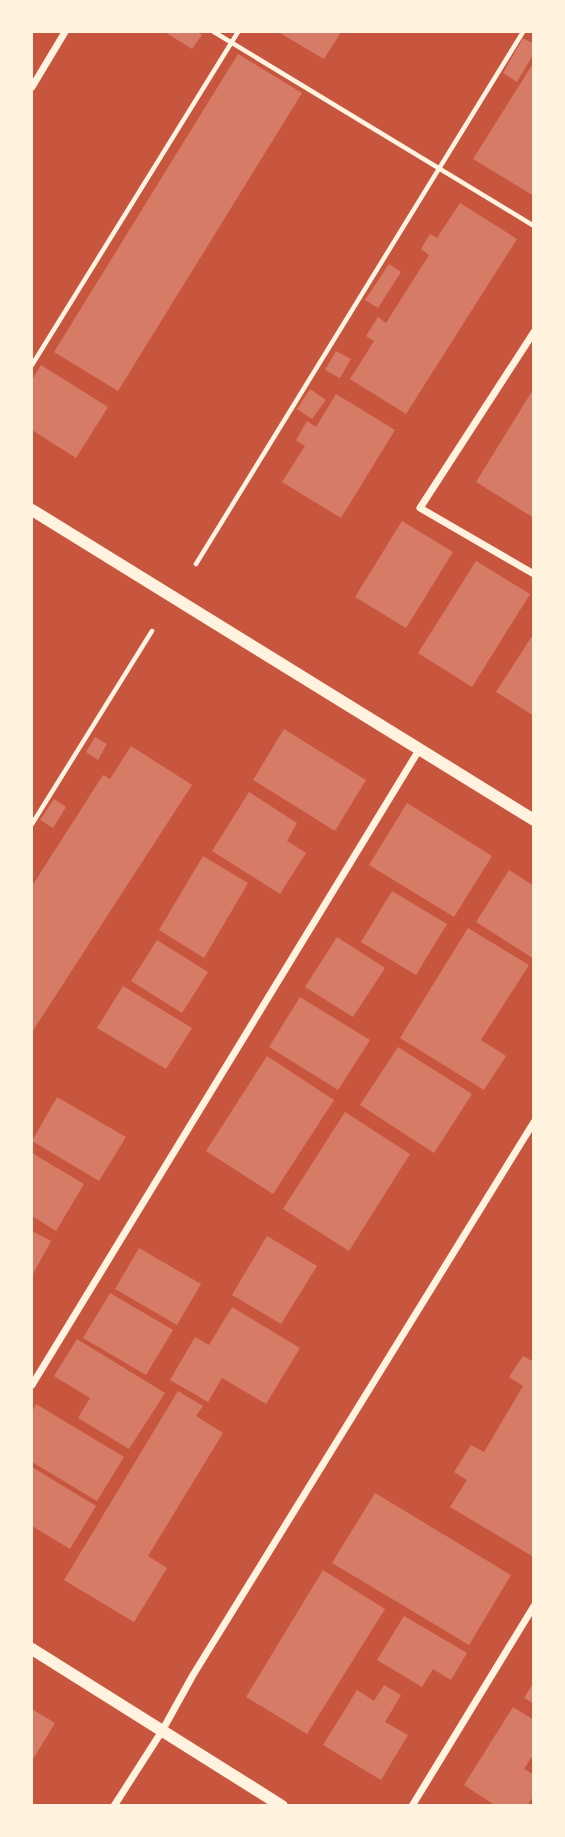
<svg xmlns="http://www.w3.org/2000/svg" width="565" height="1837" viewBox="0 0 565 1837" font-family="Lato,sans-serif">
<rect width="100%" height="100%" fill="#c8553d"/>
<g fill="#d67c66">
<polygon points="165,32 197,32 202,35 192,49"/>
<polygon points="278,32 341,32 324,59"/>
<polygon points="523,38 534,44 534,53 517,82 503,73"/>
<polygon points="238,54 302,93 118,391 54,352"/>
<polygon points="534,62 534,196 473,159"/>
<polygon points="460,203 517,239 406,414 350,379 374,341 366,336 378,317 386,323 429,255 421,249 430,234 437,238"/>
<polygon points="389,264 401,272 378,308 365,300"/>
<polygon points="336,351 351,359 340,378 325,370"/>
<polygon points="41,365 108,407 76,458 32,430 32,380"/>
<polygon points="534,388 534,518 476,482"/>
<polygon points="310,389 326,400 312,419 297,409"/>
<polygon points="336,394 395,430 341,518 282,482 305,446 296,440 307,421 316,427"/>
<polygon points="402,521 453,552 406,628 355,597"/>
<polygon points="476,561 530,594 472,687 418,653"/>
<polygon points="534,633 534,716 496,692"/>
<polygon points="284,729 366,780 335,831 253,780"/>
<polygon points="95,737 107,744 98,760 86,752"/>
<polygon points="131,746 192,785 32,1032 32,886 103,775 110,779"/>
<polygon points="249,792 297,823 287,841 306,853 280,894 212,851"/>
<polygon points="54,799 66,807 53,828 40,820"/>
<polygon points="407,803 492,856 454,917 369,865"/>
<polygon points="203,856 248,883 204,958 159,930"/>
<polygon points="509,870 534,886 534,959 476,922"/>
<polygon points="392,891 447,924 416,975 361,942"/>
<polygon points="468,928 529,965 481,1040 506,1056 484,1090 400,1038"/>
<polygon points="337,937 385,968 353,1017 305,987"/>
<polygon points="157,940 208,972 182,1013 131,981"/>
<polygon points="123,986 192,1028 166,1069 97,1028"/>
<polygon points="300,997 370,1040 338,1090 269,1047"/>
<polygon points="398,1047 472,1094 434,1153 360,1105"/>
<polygon points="267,1056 334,1100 273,1194 206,1151"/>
<polygon points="57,1097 126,1137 99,1181 32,1141"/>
<polygon points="345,1112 410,1154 349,1251 283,1209"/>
<polygon points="32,1153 84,1184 56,1231 32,1216"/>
<polygon points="32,1231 51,1241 32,1276"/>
<polygon points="267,1236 317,1266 281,1324 232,1295"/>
<polygon points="139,1248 201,1284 177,1325 115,1289"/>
<polygon points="110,1293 173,1330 146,1375 83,1338"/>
<polygon points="232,1307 300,1348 266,1404 222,1378 208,1402 170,1380 195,1337 209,1345"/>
<polygon points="77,1339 165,1393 129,1449 78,1418 90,1398 54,1376"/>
<polygon points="523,1356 534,1362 534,1553 532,1556 450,1507 467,1480 454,1472 471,1445 484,1452 523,1386 509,1377"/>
<polygon points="178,1391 203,1406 196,1416 223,1433 148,1556 167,1568 134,1622 64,1580"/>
<polygon points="36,1404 124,1457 97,1501 32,1462 32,1412"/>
<polygon points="32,1467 96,1506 70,1549 32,1526"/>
<polygon points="375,1493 511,1575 469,1645 332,1563"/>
<polygon points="323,1570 385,1609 307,1734 246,1697"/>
<polygon points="404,1616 467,1653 451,1680 433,1669 422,1687 377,1660"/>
<polygon points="534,1682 534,1704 524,1698"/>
<polygon points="384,1685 401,1695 385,1722 408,1735 381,1780 323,1745 357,1690 374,1701"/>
<polygon points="513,1707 534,1720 534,1753 524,1769 534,1775 534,1795 527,1806 496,1806 464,1785"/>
<polygon points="32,1709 55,1723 32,1761"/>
</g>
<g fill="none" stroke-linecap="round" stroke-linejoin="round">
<g stroke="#fff3e0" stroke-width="4.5">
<polyline points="214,32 534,226"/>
<polyline points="32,365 238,32"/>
<polyline points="196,564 523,32"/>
<polyline points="32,824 152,631"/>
</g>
<g stroke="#fff3e0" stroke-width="7">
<polyline points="32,87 65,32"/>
<polyline points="534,332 420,508 534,574"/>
<polyline points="32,1385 419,750"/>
<polyline points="114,1806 162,1731 193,1675 534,1122"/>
<polyline points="412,1806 534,1606"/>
</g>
<g stroke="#fff3e0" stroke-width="12">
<polyline points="32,510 534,820"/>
<polyline points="32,1649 282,1806"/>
</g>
</g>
<rect width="565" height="1837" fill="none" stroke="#fff3e0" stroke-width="66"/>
</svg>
